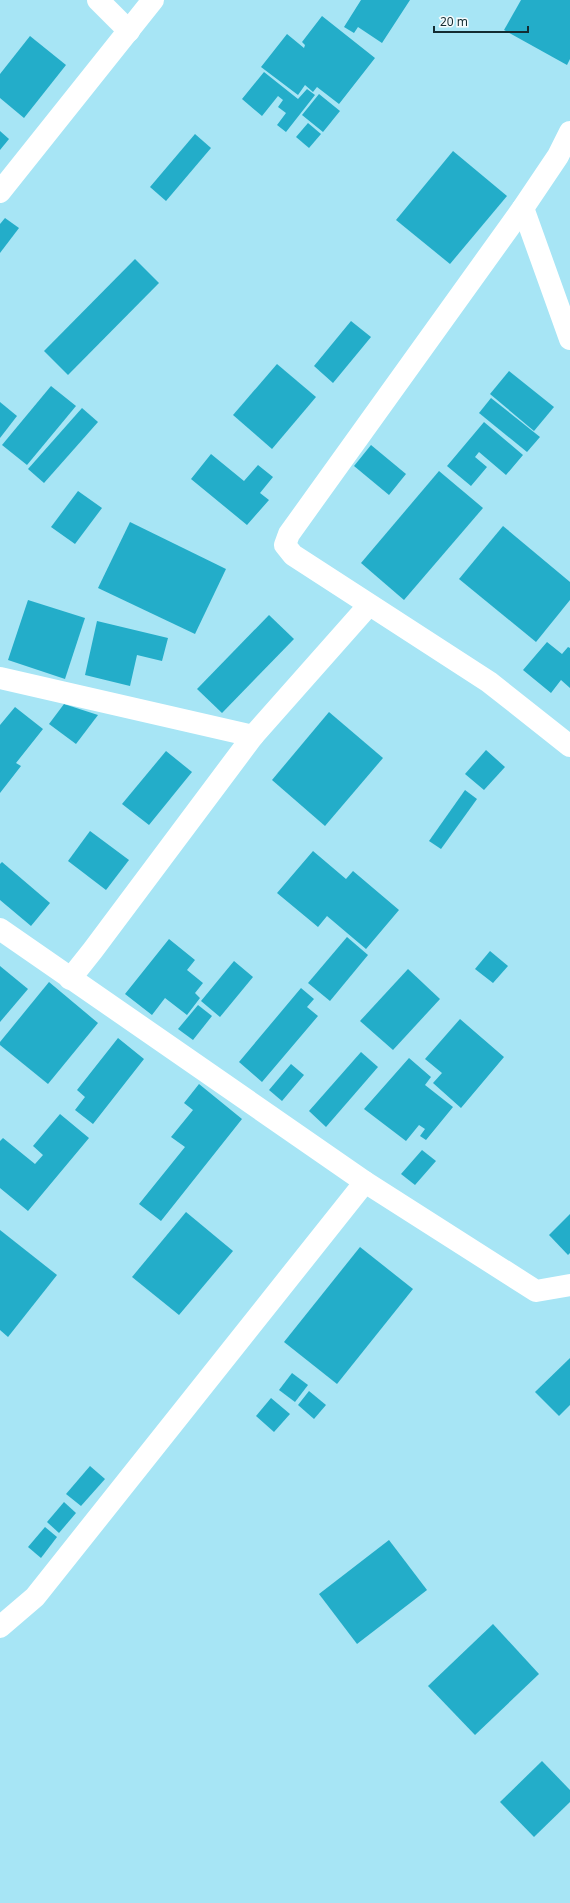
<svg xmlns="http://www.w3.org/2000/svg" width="570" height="1903" viewBox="0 0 570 1903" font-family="'Noto Sans',sans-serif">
<rect width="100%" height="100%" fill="#a7e5f5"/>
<g fill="#23adc9">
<polygon points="361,0 410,0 382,43 358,27 354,33 344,27"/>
<polygon points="521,0 570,0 570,59 567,65 504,30"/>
<polygon points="322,16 375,58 339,104 317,87 313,92 305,85 298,95 261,67 287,34 304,48 305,45 302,42"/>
<polygon points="30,36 66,65 24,118 0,98 0,74"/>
<polygon points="264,72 298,99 307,89 315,95 286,132 277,125 286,113 278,107 283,100 278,96 262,116 242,99"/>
<polygon points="319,94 340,111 323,132 302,115"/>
<polygon points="308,123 321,134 309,148 296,137"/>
<polygon points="0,131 9,139 0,150"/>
<polygon points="195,134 211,148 166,201 150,187"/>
<polygon points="453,151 507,196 450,264 396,220"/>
<polygon points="5,218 19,228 0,253 0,224"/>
<polygon points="135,259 159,283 68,375 44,351"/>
<polygon points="351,321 371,337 333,383 314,366"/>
<polygon points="277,364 316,397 272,449 233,415"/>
<polygon points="509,371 554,407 534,431 490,394"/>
<polygon points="51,386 76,406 27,465 2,445"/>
<polygon points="491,398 540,437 527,452 479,413"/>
<polygon points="0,402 17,416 0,438"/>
<polygon points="82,408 98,422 44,483 28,469"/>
<polygon points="484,422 523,455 506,475 479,452 475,457 487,467 471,486 447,466"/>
<polygon points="371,445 406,474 389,495 354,466"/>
<polygon points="211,454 244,481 258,465 273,477 260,493 269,500 247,525 191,479"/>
<polygon points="439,471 483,508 404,600 361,563"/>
<polygon points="78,491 102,508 75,544 51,527"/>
<polygon points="130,522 226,569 195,634 98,588"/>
<polygon points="503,526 570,582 570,600 536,642 459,579"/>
<polygon points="28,600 85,618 65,679 8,660"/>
<polygon points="269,615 294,639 222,713 197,689"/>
<polygon points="97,621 168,638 162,661 137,655 130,686 85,675"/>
<polygon points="547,642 562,654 568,647 570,648 570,688 561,680 551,693 523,670"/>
<polygon points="64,704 98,715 76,744 49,724"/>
<polygon points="15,707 43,729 16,763 21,766 0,793 0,725"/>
<polygon points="329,712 383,758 325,826 272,780"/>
<polygon points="486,750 505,767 484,790 465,774"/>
<polygon points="166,751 192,772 149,825 122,804"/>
<polygon points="465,790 477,799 441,849 429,841"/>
<polygon points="90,831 129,860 106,890 68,861"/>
<polygon points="313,851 346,879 353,871 399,910 366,949 327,916 318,927 277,893"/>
<polygon points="2,862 50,903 31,926 0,900 0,864"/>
<polygon points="347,937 368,955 330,1001 308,983"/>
<polygon points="169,939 195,960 187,970 203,983 195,993 200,998 187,1015 165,998 152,1015 125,994"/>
<polygon points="490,951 508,966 493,983 475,969"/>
<polygon points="234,961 253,977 220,1017 201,1001"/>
<polygon points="0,966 28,989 0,1022"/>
<polygon points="408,969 440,999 393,1050 360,1021"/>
<polygon points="49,982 98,1023 48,1084 0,1045 0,1042"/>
<polygon points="301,988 314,999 307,1007 318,1016 262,1082 239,1062"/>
<polygon points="198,1005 212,1016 193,1040 178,1029"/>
<polygon points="460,1019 504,1057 461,1108 433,1083 442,1073 425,1059"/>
<polygon points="118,1038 144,1059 93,1124 75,1110 85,1097 77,1090"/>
<polygon points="361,1052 378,1067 326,1127 309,1111"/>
<polygon points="409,1058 431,1077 425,1085 453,1107 426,1140 420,1136 425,1129 419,1125 406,1141 364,1109"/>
<polygon points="291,1064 304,1075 282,1101 269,1090"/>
<polygon points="199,1084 242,1119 161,1221 139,1204 185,1147 171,1137 193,1110 184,1103"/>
<polygon points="60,1114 89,1138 28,1211 0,1188 0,1141 3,1138 35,1164 43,1155 33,1146"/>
<polygon points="422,1150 436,1161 415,1185 401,1174"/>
<polygon points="186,1212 233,1251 179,1315 132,1277"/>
<polygon points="570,1214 570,1253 568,1255 549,1235"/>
<polygon points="0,1230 57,1275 8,1337 0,1330"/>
<polygon points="360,1247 413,1289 337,1384 284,1342"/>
<polygon points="570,1358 570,1405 559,1416 535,1392"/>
<polygon points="292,1373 308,1385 295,1402 279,1390"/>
<polygon points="309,1391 326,1405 314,1419 298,1405"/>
<polygon points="271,1398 290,1414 274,1432 256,1416"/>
<polygon points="90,1466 105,1479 81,1506 66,1494"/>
<polygon points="64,1502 76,1513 59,1533 47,1522"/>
<polygon points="45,1527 57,1537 41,1558 28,1547"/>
<polygon points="389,1540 427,1590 357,1644 319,1594"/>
<polygon points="493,1624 539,1674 475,1735 428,1686"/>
<polygon points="542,1761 570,1790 570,1802 534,1837 500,1802"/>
</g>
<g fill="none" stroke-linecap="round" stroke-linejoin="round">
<g stroke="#fff" stroke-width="22">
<polyline points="98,0 129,31"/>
<polyline points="570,132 558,156 523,208 289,534 285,545 293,555 489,682 570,746"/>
<polyline points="0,192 153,0"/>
<polyline points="523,208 570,339"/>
<polyline points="0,678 253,736"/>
<polyline points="0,929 365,1182 536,1291 570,1285"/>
<polyline points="70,979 93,950 253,736 369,605"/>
<polyline points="0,1627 35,1597 365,1182"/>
</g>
</g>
<path d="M434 26v6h94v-6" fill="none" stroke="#132c32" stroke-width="2"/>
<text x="440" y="26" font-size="12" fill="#132c32" stroke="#f5fbfd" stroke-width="3" paint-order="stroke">20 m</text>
</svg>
